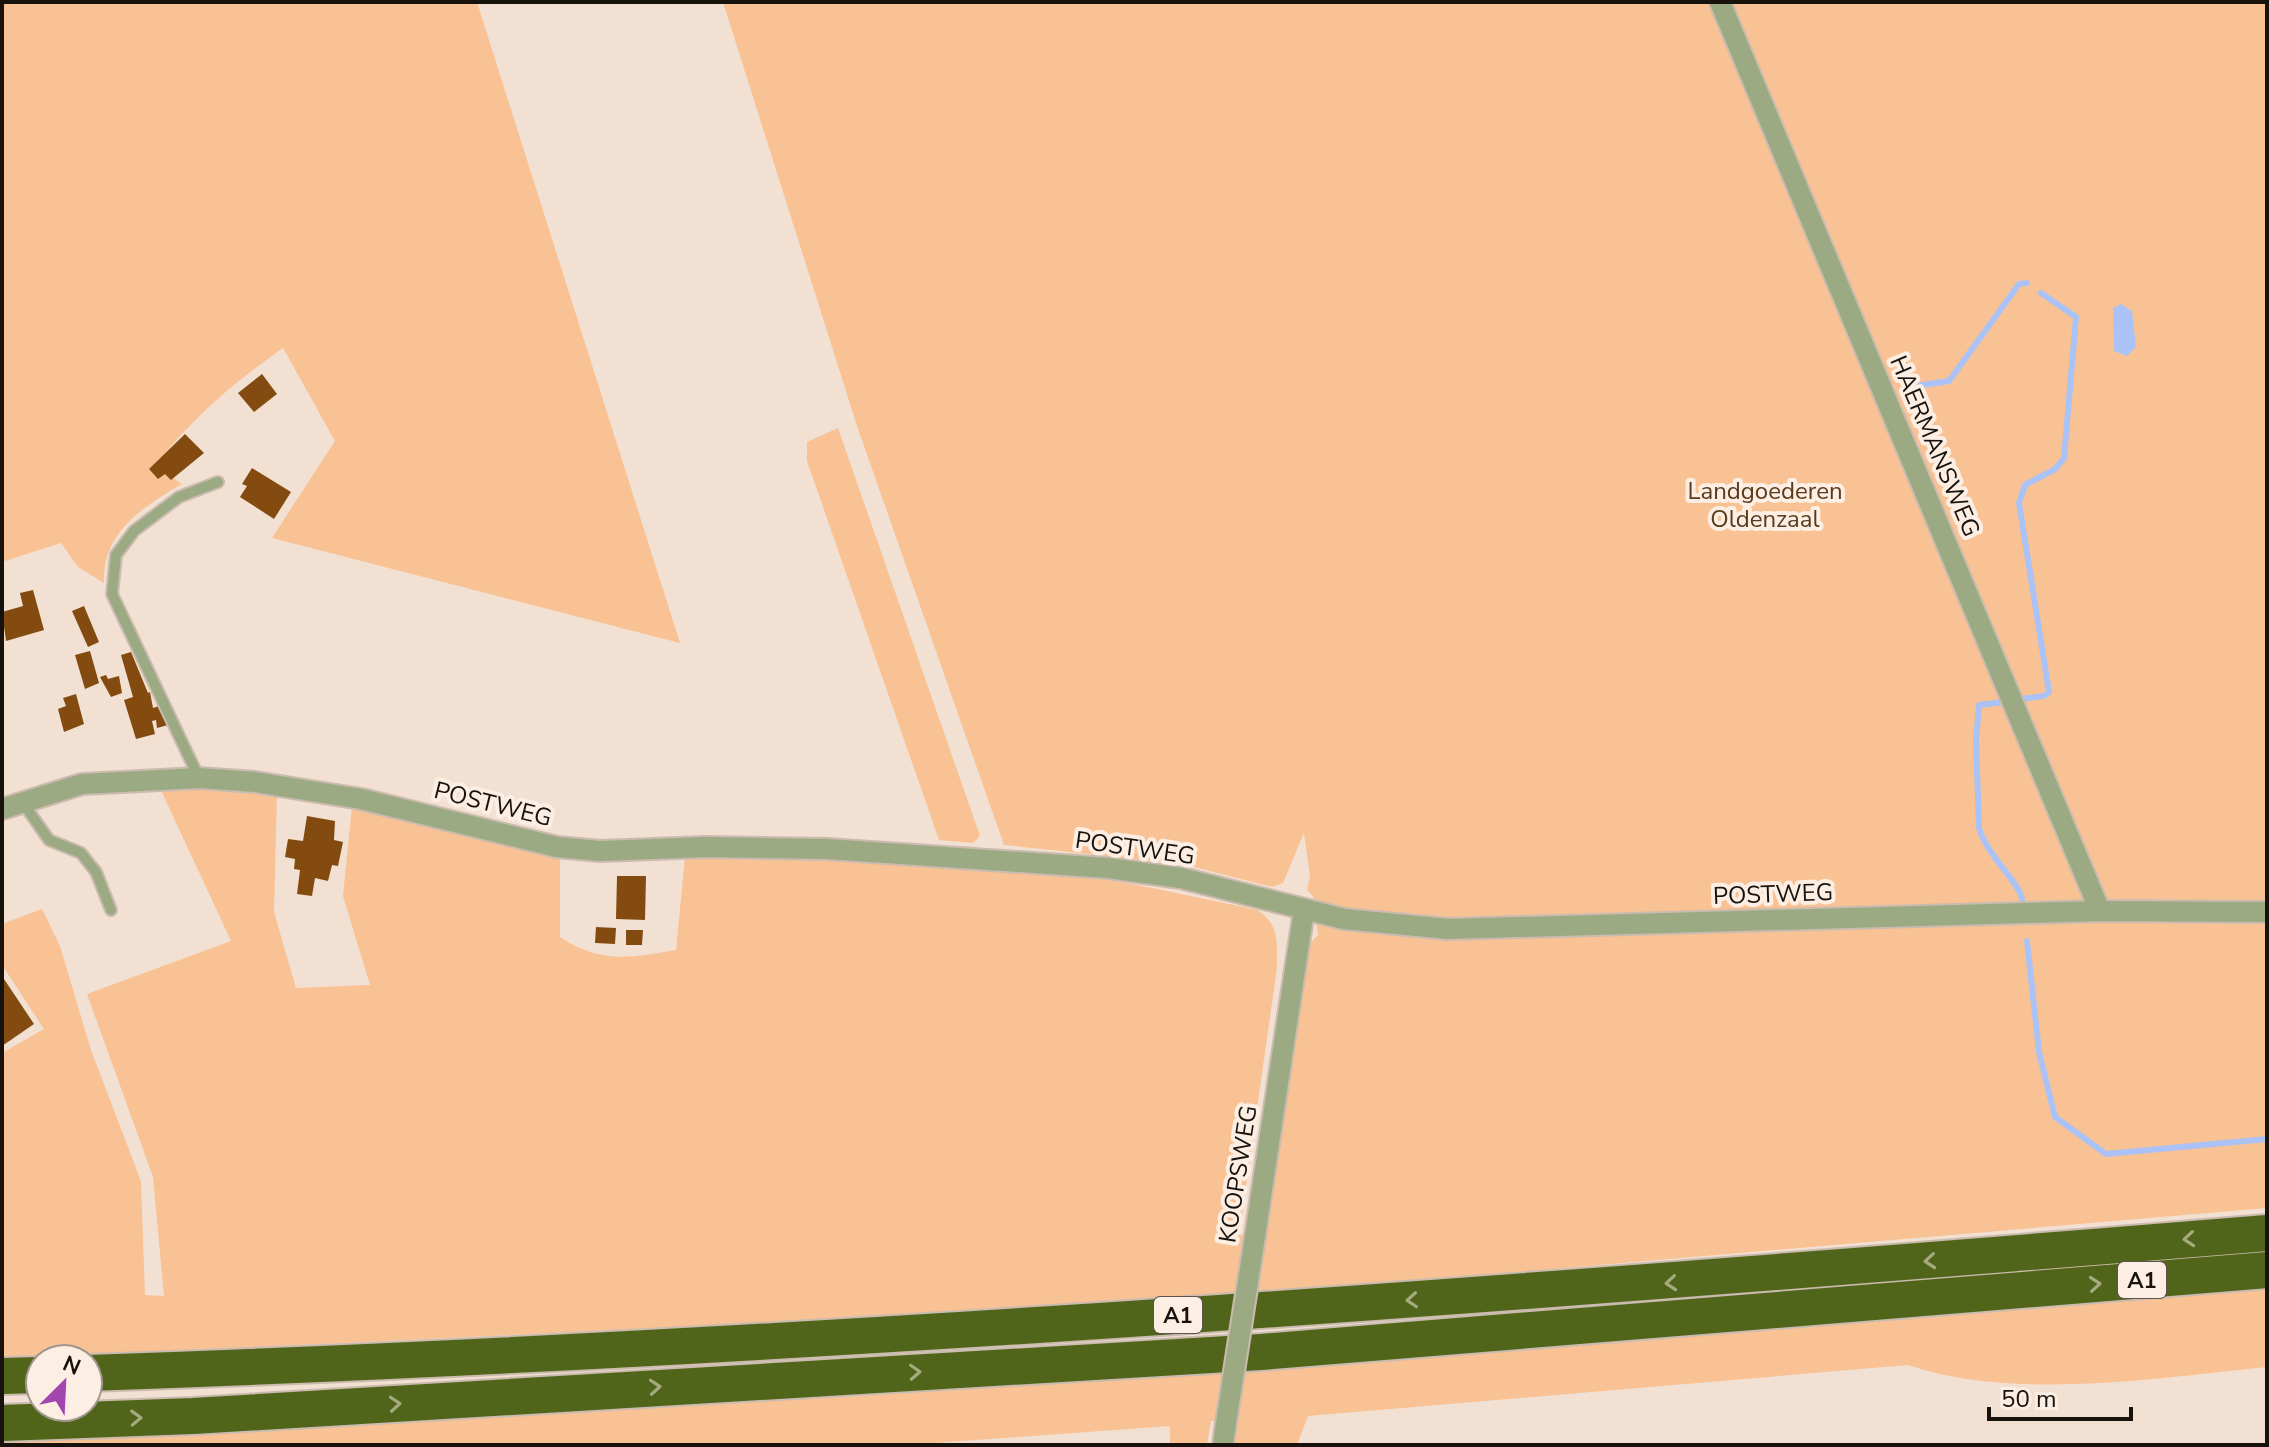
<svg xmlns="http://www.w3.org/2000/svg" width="2269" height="1447" viewBox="0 0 2269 1447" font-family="'Nunito Sans',sans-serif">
<rect width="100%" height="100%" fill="#f2e0d2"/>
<g fill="#f9c295">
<path d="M2,2H477L680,643L272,538L335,441L283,348C232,384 194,416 155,466L182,484C143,507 102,532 104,583L78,567L61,543L2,562Z"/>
<path d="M723,2H2267V1208L1331,1288L828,1320L2,1359V1053L44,1029L2,965V924L42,909L60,946L91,1050L141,1181L145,1295L164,1296L153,1177L87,994L231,941L159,786L191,783L277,791L274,912L296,988L370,985L343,896L352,806L560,854V937C601,964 630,958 676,950L685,857C829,851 985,858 1126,883C1170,891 1214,901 1257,910C1280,924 1277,943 1277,968L1239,1235L1266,1234L1302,968L1310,943L1318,935L1313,896L1307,890L1310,877L1304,833L1283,883L1272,887L1182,864L1004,845L857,426Z"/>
<polygon points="838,428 980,836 973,843 939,840 807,461 807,442"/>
<path d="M2267,1286V1367C2157,1378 2013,1401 1908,1365L1308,1416L1297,1445H1235L1238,1420L1211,1421L1207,1445H1170V1426L907,1445H2V1437L845,1397L1337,1365Z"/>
</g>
<polygon fill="#aac2f5" points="2121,304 2132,311 2136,347 2127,356 2114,351 2113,308"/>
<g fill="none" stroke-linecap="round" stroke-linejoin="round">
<g stroke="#aac2f5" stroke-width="6">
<polyline points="1916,386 1949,381 2019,284 2027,283"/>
<polyline points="2021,699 2044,696 2049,692 2019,503 2025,485 2055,469 2064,458 2076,317 2041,293"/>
<path d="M2004,702L1979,705L1976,740L1979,828C1986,854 2021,885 2022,899"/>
<polyline points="2027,941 2039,1052 2055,1117 2106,1154 2267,1139"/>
</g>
</g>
<g fill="#844b10">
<polygon points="262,374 277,394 254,412 238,393"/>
<polygon points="185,434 204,453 171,480 165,474 158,479 149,469"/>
<polygon points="252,468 291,492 274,519 240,497 247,486 242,484"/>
<polygon points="33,590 44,630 6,641 2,612 23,606 20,593"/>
<polygon points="84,606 99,642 88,647 72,611"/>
<polygon points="90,651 99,683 85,689 75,655"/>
<polygon points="131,652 148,693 150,692 153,708 159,706 168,725 157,728 156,720 152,721 155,734 136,739 124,700 133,697 121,655"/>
<polygon points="106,675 108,679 119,676 122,693 111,697 100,677"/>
<polygon points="76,694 84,724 64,732 58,709 66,706 63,698"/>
<polygon points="307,816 335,821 334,840 343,842 338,866 332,865 328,881 315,878 312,896 297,894 300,870 294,869 295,859 285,857 288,839 303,841"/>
<polygon points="617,876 646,876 645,920 616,919"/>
<polygon points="596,927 616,928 615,944 595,943"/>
<polygon points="626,930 643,930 642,945 626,945"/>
<polygon points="2,976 34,1024 2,1046"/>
</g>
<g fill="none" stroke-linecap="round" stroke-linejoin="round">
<g stroke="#cbbbaf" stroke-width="14">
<g id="lane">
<polyline points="199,778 112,594 116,555 134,531 179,497 218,482"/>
<polyline points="23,803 49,840 81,853 96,872 111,910"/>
</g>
</g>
<g stroke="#cbbbaf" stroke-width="24">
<g id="street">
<polyline points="1720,2 2100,911"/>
<polyline points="2,809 82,784 199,778 255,782 361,799 557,847 600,851 706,847 827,849 1108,868 1181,878 1344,919 1448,929 2100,911 2267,912"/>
<polyline points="1254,1243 1304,910"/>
<polyline points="1223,1445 1226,1423"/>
</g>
</g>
<g stroke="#cbbbaf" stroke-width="40">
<g id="highway">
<path d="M88,1373C816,1348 1541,1292 2267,1233"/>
<polyline points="2,1376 40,1375"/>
<polyline points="2,1423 193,1416 1261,1352 2267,1270"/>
</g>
</g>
<use href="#lane" stroke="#9caa83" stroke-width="10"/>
<use href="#street" stroke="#9caa83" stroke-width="20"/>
<use href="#highway" stroke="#50651a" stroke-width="36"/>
<g stroke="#cbbbaf" stroke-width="24" stroke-linecap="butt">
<polyline id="street-bridge" points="1226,1423 1254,1243"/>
</g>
<use href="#street-bridge" stroke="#9caa83" stroke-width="20"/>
</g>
<defs><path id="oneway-chevron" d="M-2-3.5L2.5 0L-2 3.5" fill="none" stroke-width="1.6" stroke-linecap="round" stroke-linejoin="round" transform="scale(2)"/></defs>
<g stroke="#a6aa7e">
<use href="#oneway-chevron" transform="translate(2189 1239) rotate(175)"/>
<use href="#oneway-chevron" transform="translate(1930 1261) rotate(175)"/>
<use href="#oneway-chevron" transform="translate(1671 1283) rotate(175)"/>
<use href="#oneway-chevron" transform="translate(2095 1284) rotate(-5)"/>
<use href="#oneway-chevron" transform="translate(1412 1300) rotate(176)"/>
<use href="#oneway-chevron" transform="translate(915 1372) rotate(-3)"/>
<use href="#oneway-chevron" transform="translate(655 1387) rotate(-4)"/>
<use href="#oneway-chevron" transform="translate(395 1404) rotate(-4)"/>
<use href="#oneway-chevron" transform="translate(136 1418) rotate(-2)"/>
</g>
<g text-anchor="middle" stroke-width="8" stroke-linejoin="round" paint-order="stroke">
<g fill="#fceee2" stroke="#5c544d" stroke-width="2">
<rect x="2118" y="1262" width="48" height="36" rx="6"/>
<rect x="1154" y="1297" width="48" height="36" rx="6"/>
</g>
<g font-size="22" font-weight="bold" fill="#18120d">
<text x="2142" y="1288">A1</text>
<text x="1178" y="1323">A1</text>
</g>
<g font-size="24" fill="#18120d" stroke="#fceee2">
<text transform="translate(1935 446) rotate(67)" y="8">HAERMANSWEG</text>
<text transform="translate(493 804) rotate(14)" y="8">POSTWEG</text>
<text transform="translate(1135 848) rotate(8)" y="8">POSTWEG</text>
<text transform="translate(1773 894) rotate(-2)" y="8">POSTWEG</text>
<text transform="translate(1238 1174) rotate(-81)" y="8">KOOPSWEG</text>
</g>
<g font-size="24" fill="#5a3a1d" stroke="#fceee2">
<text x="1765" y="499">Landgoederen<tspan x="1765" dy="28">Oldenzaal</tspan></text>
</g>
</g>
<rect width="2269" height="1447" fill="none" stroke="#18120d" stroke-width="8"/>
<g transform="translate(64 1383) rotate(24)"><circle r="38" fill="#fceee2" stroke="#a1968d" stroke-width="2"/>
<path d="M0-6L14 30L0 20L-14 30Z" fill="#a145af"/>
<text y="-12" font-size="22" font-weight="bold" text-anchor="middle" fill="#18120d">N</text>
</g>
<path d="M1989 1407v12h142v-12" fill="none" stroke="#18120d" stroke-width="4"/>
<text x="2001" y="1407" font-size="24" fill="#18120d" stroke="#fceee2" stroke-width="6" paint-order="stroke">50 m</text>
</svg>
